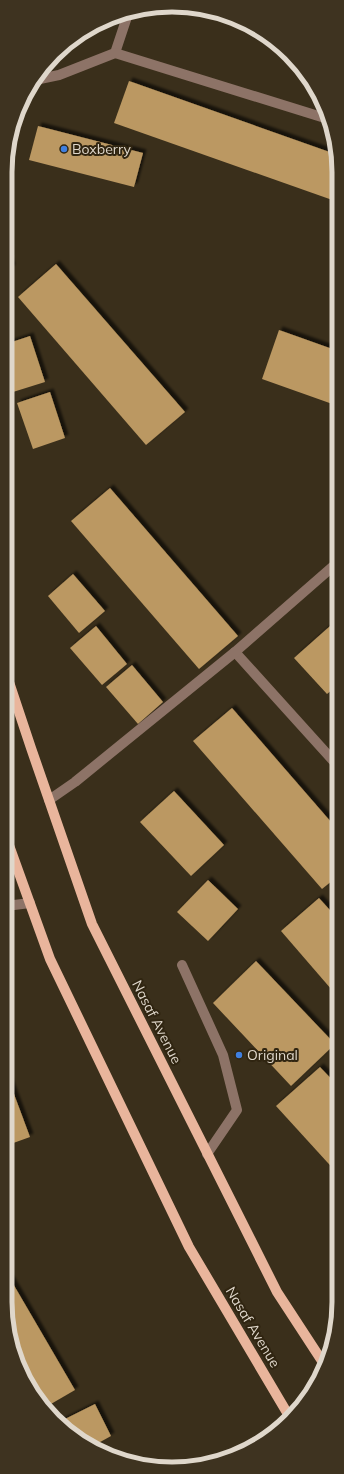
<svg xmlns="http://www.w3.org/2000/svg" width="344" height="1474" viewBox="0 0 344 1474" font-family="Mulish,sans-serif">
<defs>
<filter id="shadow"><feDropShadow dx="3.5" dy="-3.5" stdDeviation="1" flood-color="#0009"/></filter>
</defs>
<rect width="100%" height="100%" fill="#3a2f1b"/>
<g fill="#bb9862" filter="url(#shadow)">
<polygon points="129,81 338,155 338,202 114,123"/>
<polygon points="38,126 143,153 134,187 29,160"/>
<polygon points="6,253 12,268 6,270"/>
<polygon points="56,264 185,412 146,445 18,297"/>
<polygon points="279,330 338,351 338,406 262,379"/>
<polygon points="30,336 45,382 13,392 6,371 6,344"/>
<polygon points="50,392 65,438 33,449 17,403"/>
<polygon points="110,488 238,636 199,669 71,521"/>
<polygon points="73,574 105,611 79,633 48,596"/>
<polygon points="338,619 338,685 327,694 294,658"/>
<polygon points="96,626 127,664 102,685 70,648"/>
<polygon points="132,665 163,702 138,724 106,687"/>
<polygon points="232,708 338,830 338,876 322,889 193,741"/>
<polygon points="174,791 224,845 191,876 140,822"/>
<polygon points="208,880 238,909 208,941 177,912"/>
<polygon points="319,898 338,919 338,997 281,931"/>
<polygon points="256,961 335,1044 291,1086 213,1003"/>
<polygon points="320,1067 338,1086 338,1174 276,1106"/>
<polygon points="5,1070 30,1137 5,1146"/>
<polygon points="5,1270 75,1390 44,1408 18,1366 5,1302"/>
<polygon points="95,1404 111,1436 91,1447 59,1422"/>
</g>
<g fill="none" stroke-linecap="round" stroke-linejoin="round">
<g stroke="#8d7367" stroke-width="10">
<polyline points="115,53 129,11"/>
<polyline points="35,80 59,75 115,53 328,119"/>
<polyline points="235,652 338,766"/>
<polyline points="49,800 75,782 235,652 338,562"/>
<polyline points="6,906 30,903"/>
<polyline points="182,965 223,1055 237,1110 207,1154"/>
</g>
<g stroke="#e9b59c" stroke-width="10">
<polyline points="6,673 31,748 92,924 277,1292 324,1364"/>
<polyline points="6,837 50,959 189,1247 289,1416"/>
</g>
</g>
<g fill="#3f7fe0" stroke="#302511" stroke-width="1.5">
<circle cx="64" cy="149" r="4"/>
<circle cx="239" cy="1055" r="4"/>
</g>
<g text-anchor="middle" stroke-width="4" stroke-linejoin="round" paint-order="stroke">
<g font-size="14" fill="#dfd7cb" stroke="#302511" text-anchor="start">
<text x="72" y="154">Boxberry</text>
<text x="247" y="1060">Original</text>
</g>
<g font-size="14" fill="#dfd7cb" stroke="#302511">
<text transform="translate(157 1022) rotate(63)" y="5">Nasaf Avenue</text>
<text transform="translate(253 1327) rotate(59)" y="5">Nasaf Avenue</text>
</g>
</g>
<path d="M0 0H344V1474H0ZM172 12H172A160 160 0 0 1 332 172V1302A160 160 0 0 1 172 1462H172A160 160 0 0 1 12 1302V172A160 160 0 0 1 172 12Z" fill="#3e3320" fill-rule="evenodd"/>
<path fill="none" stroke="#dfd7cb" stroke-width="5" d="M172 12H172A160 160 0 0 1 332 172V1302A160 160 0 0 1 172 1462H172A160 160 0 0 1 12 1302V172A160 160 0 0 1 172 12Z"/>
</svg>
